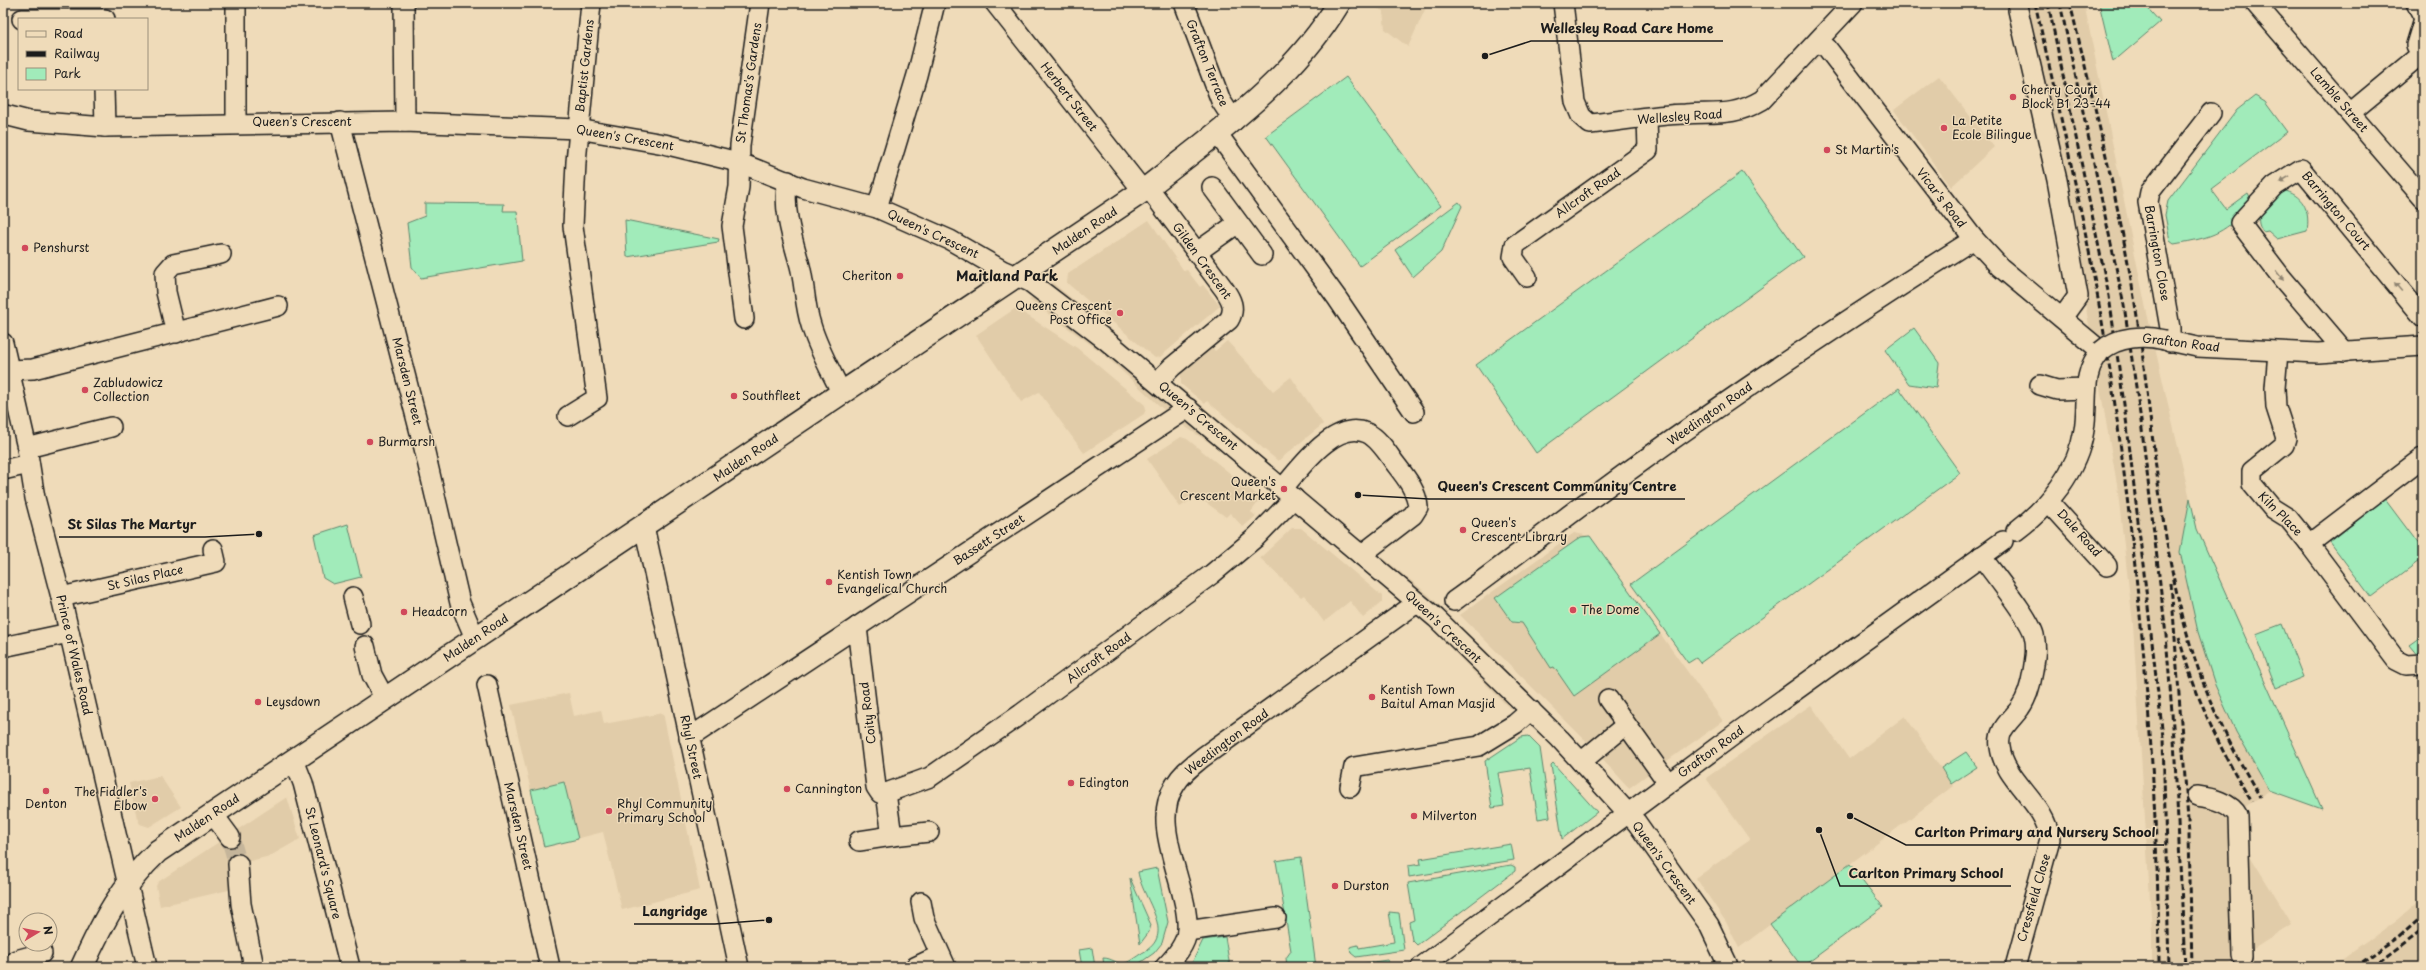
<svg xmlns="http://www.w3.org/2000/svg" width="2426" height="970" viewBox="0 0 2426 970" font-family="'Playpen Sans',sans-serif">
<rect width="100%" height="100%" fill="#efdbb9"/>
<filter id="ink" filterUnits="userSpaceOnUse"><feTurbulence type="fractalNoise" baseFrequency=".025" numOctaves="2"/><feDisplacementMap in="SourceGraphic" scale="8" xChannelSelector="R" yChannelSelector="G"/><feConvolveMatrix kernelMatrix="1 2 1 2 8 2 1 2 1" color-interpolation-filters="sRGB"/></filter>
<g filter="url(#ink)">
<g fill="#e1cca9">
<polygon points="1367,3 1428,3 1408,47 1385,29 1383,11"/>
<polygon points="2024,3 2084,3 2146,309 2197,529 2322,809 2270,790 2245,807 2249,854 2292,924 2226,967 2152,967 2152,932 2133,624 2117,484 2084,297 2071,203"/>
<polygon points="1939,76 1994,147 1951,187 1894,110"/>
<polygon points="1149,220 1184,271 1187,270 1200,287 1203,285 1220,306 1160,357 1155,358 1067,283 1068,274"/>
<polygon points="1053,283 1112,332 1150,368 1184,390 1321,508 1429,595 1527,691 1518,698 1510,709 1409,606 1371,577 1234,459 1175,420 1101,352 1029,300"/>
<polygon points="1016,308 1077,348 1145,405 1146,409 1144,414 1084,453 1039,392 1021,402 976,335"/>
<polygon points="1227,341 1273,391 1291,377 1323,424 1278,461 1207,401 1205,404 1181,384 1181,372 1212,347 1215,351"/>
<polygon points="1181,437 1187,439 1261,498 1251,512 1256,516 1243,527 1230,513 1226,517 1197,496 1180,507 1163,482 1147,459"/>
<polygon points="1292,528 1301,528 1337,558 1382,596 1382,602 1363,618 1350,601 1324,622 1304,595 1301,597 1260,558"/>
<polygon points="1574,533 1590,536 1723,721 1629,788 1592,747 1460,615"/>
<polygon points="569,693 574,716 601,710 604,724 663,713 700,890 622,910 603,832 544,847 511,705"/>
<polygon points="1811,705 1849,759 1905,716 1953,786 1739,948 1726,922 1696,878 1750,840 1706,778"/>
<polygon points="160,776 181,807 149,827 140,824 137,818 129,783"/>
<polygon points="287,797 300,839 270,856 234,865 233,889 160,906 156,886 158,882"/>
<polygon points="2423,897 2423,967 2332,967 2398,919"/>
</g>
<g fill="#a1ebba" stroke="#5e846b">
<polygon points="2099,3 2143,3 2160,22 2113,62"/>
<polygon points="1346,77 1441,206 1360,266 1266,136"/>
<path d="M2255,96L2265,102L2287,132L2211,189L2226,209L2248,193L2253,203C2224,233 2216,237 2174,244L2170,241L2165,215L2168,201L2237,110Z"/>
<polygon points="1742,172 1803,257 1536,453 1476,365"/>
<path d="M2286,191C2305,197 2310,213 2307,231L2277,239L2268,231L2263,232C2252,217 2264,207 2273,194Z"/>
<polygon points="1459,202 1462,206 1441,252 1413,277 1395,250"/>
<polygon points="425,203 504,204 503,211 517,211 522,261 421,278 412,267 407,223 425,216"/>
<polygon points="625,220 719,239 718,242 627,257"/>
<polygon points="1914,328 1939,363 1936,388 1909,384 1885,350"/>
<polygon points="1899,388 1960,473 1700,663 1696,658 1688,663 1631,584"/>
<polygon points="2381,494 2423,550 2423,558 2371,597 2330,542 2359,519 2358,511"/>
<polygon points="2190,498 2197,529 2322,809 2269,790 2236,732 2215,685 2198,632 2180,552"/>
<polygon points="348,524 361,577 333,584 323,578 314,535"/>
<polygon points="1590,536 1660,634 1574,696 1554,667 1551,668 1522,623 1512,622 1495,598 1581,537"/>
<polygon points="2282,624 2303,677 2276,688 2256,634"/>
<polygon points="2423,635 2423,654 2418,656 2409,645"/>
<polygon points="1528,736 1540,748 1550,817 1538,819 1530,768 1498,773 1504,806 1492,808 1485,761 1521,737"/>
<polygon points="1966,752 1977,767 1951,784 1941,768"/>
<polygon points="1553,763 1597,812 1562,839 1551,765"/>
<polygon points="564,782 578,839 544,847 531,790"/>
<polygon points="1511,844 1514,860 1409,877 1408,866 1421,864 1420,859"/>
<polygon points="1301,857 1316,967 1287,967 1286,958 1291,951 1276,861"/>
<polygon points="1850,864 1883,907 1802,967 1770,924"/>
<polygon points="1511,865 1515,867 1515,871 1417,945 1412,940 1409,922 1414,920 1408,883"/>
<path d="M1157,868L1168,922L1162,943L1154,953L1134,967H1104L1103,958C1112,958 1117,964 1123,964C1128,963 1137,956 1142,953C1178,934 1143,902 1138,872Z"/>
<polygon points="1130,878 1151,925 1149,932 1140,944"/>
<polygon points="1389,912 1399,913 1404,950 1356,957 1351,953 1350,947 1358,945 1359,948 1394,942"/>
<polygon points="1225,937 1230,967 1190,967 1203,940"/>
<polygon points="1092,948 1095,967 1082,967 1079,950"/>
<polygon points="1387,960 1393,967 1347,967 1347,966"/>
</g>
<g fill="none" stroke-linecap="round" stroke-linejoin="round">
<polyline stroke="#c5b59a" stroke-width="19" stroke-dasharray="19 10" stroke-linecap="butt" points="230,837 238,864"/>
<g stroke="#1c1c1c" stroke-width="22">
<g id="minor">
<polyline points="236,3 236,123"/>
<polyline points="404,3 405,122"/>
<polyline points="995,3 1143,191"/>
<polyline points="1184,3 1221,101 1234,121"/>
<path d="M1563,3L1575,102L1581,116L1590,124C1621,121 1653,115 1685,114C1716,112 1733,117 1762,100L1853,3"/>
<polyline points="2255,3 2423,198"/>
<polyline points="2416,3 2423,16"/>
<polyline points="2018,10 2057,180 2078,296 2062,318"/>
<polyline points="22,19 105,19"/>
<polyline points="2423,22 2416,45 2423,59"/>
<path d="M1818,41L1827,48L1974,239L2000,267L2101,351C2080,374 2089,402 2084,430C2078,471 2048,507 2016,531"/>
<polyline points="104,89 105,127"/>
<polyline points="2350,113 2420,55"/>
<polyline points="5,115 29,121 105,127 405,122 578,129 664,144 738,162 803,188 877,208 950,240 1002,270 1030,282 1107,341 1436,618 1560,739 1637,823 1709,925 1727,963 1723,967"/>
<polyline points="340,122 424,448 460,603 475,638"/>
<polyline points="1217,133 1337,298 1414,412"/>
<path d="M788,181C782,206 792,238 799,262C805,282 804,304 811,325C818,349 831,371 842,394"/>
<path d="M1148,187L1224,289C1231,299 1236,308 1229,320L1172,367L1157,382"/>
<polyline points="1212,187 1262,255"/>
<polyline points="877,208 917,75 935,3"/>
<polyline points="1197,252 1238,223"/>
<polyline points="1527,277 1513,257 1515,245 1648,150 1647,118"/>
<polyline points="744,319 732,226 739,187 740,145 760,3"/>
<polyline points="176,333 166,292 165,273 173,264 221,254"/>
<polyline points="2165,340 2197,347 2318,353 2423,346"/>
<polyline points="2170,342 2170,328 2148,202 2150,192 2211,113"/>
<polyline points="3,343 27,448 35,498 61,597 147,967"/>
<polyline points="2278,352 2275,388 2276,407 2286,438 2284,445 2252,471 2252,484 2272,508 2288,518 2309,544 2396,660 2406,665 2423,664"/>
<polyline points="2345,352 2282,278 2240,223 2274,186 2301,169 2423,317"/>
<polyline points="10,370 33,369 278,306"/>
<polyline points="2040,385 2057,390 2086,389"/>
<polyline points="568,416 597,398 573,226 576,162 591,3"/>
<polyline points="27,448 111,427"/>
<polyline points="3,470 29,464"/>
<path d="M1283,488C1301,467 1335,419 1367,433C1378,438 1387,452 1394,462C1404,475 1417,490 1418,507L1413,515L1361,555"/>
<polyline points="2049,502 2107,566"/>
<polyline points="644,526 739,967"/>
<polyline points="2309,544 2422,458"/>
<path d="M1981,556C1993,573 2030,618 2034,635C2037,647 2035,659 2033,671C2031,684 2028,697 2020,708C2011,721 1997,729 2000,747C2004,781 2046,803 2050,839L2015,967"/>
<polyline points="61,597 216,562 213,549"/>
<polyline points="353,597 360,624"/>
<path d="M1454,601C1513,558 1571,513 1630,470C1742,389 1857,313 1974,239"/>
<polyline points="857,627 876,787 880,793 886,793 930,777 1021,714 1212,574 1255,538 1294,498"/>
<polyline points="365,646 372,675 385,699"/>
<polyline points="3,647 69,633"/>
<polyline points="487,685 550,967"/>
<polyline points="1608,699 1668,783"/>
<polyline points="689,738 1188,408"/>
<polyline points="294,760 303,783 350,967"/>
<polyline points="1581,762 1626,725"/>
<polyline points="1350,787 1354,767 1479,746 1515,724 1531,710"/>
<polyline points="886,793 892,836 929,832"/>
<path d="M2197,796C2211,798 2231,802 2238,816L2242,956"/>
<polyline points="213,814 230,837"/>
<polyline points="859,841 892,836"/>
<polyline points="238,864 241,904 254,967"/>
<polyline points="921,902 924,918 946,967"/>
<polyline points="1187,931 1276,918"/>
<polyline points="16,960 42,953"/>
<polyline points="915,967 940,955"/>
<path d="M1165,967C1175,957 1186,945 1187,931C1190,887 1148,825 1175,785C1182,773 1192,766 1203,757L1411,607L1418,604"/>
<polyline points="1421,967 1735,734 2003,541"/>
</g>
</g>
<g stroke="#1c1c1c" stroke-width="25">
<path id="major" d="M82,967C103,921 121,886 158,851L1143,191C1214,135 1291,82 1339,3"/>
</g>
<use href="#minor" stroke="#efdbb9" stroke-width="19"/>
<use href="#major" stroke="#efdbb9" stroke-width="22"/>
<g stroke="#1c1c1c" stroke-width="3" stroke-dasharray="6 3" stroke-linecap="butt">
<path d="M2035,3C2063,127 2092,251 2111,377C2139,572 2158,770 2159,967"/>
<polyline points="2048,3 2109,296 2127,426 2163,737 2169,967"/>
<polyline points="2060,3 2124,305 2141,421 2166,635 2174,739 2185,967"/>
<path d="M2070,3C2094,104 2120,207 2136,310C2155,430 2158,555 2199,671C2214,715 2236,756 2260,797"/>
<polyline points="2171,583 2189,834 2192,967"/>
<path d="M2179,638C2195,696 2220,751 2252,802"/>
<polyline points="2355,967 2400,936 2423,916"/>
<polyline points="2372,967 2423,929"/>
</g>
<g stroke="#1c1c1c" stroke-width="22" stroke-linecap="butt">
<path id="minor-bridge" d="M2101,351C2118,336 2144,335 2165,340"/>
</g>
<use href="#minor-bridge" stroke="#efdbb9" stroke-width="19"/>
</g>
<defs><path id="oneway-solid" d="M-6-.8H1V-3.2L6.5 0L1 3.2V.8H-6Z"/></defs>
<g fill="#908572">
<use href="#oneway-solid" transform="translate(2285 179) rotate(148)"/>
<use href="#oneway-solid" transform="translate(2280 276) rotate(52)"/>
<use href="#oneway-solid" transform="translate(2398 287) rotate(-130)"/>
</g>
</g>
<g fill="#d1495b" stroke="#efdbb9" stroke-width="1.5">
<circle cx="2013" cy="97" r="4"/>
<circle cx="1944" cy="128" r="4"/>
<circle cx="1827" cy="150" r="4"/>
<circle cx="25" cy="248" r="4"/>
<circle cx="900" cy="276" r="4"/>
<circle cx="1120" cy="313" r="4"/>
<circle cx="85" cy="390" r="4"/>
<circle cx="734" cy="396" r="4"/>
<circle cx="370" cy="442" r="4"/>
<circle cx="1284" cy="489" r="4"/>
<circle cx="1463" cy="530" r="4"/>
<circle cx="829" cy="582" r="4"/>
<circle cx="1573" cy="610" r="4"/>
<circle cx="404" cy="612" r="4"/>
<circle cx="1372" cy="697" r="4"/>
<circle cx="258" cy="702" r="4"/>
<circle cx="1071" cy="783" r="4"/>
<circle cx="787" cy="789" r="4"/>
<circle cx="46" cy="791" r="4"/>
<circle cx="155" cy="799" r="4"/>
<circle cx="609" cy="811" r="4"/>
<circle cx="1414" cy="816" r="4"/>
<circle cx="1335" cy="886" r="4"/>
</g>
<g text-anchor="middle" stroke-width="3" stroke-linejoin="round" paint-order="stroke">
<g font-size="12" fill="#1c1c1c" stroke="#efdbb9">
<text transform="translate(1207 63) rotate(68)" y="4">Grafton Terrace</text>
<text transform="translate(585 66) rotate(-84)" y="4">Baptist Gardens</text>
<text transform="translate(749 83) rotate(-82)" y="4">St Thomas's Gardens</text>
<text transform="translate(1069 97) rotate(52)" y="4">Herbert Street</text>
<text transform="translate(2339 100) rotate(49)" y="4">Lamble Street</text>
<text transform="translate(1680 117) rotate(-4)" y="4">Wellesley Road</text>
<text x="302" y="126">Queen's Crescent</text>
<text transform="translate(625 138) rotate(10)" y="4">Queen's Crescent</text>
<text transform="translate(1588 193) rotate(-35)" y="4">Allcroft Road</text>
<text transform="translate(1941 198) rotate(52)" y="4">Vicar's Road</text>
<text transform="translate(2336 211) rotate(50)" y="4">Barrington Court</text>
<text transform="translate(1085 231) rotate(-34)" y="4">Malden Road</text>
<text transform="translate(933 234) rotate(25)" y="4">Queen's Crescent</text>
<text transform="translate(2157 253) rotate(80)" y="4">Barrington Close</text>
<text transform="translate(1202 261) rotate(54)" y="4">Gilden Crescent</text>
<text transform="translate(2181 343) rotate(7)" y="4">Grafton Road</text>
<text transform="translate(407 381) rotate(76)" y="4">Marsden Street</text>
<text transform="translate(1710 414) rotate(-35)" y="4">Weedington Road</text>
<text transform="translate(1198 416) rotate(40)" y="4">Queen's Crescent</text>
<text transform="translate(746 458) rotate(-34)" y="4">Malden Road</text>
<text transform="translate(2280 514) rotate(45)" y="4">Kiln Place</text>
<text transform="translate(2079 533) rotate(48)" y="4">Dale Road</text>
<text transform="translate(989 540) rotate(-33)" y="4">Bassett Street</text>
<text transform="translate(145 578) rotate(-13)" y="4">St Silas Place</text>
<text transform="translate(1443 627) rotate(43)" y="4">Queen's Crescent</text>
<text transform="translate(476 638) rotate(-34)" y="4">Malden Road</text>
<text transform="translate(74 655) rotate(77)" y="4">Prince of Wales Road</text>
<text transform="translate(1099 658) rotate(-36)" y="4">Allcroft Road</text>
<text transform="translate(868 713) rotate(-97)" y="4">Coity Road</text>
<text transform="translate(1227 742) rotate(-37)" y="4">Weedington Road</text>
<text transform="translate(691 747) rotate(78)" y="4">Rhyl Street</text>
<text transform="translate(1711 752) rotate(-36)" y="4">Grafton Road</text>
<text transform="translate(207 818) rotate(-34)" y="4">Malden Road</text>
<text transform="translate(518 826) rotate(77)" y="4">Marsden Street</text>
<text transform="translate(323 863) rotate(76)" y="4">St Leonard's Square</text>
<text transform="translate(1664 863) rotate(54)" y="4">Queen's Crescent</text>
<text transform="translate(2034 898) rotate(-74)" y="4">Cressfield Close</text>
</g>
<g font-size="12" fill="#1c1c1c" stroke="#efdbb9" text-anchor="start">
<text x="2021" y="94">Cherry Court<tspan x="2021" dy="14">Block B1 23-44</tspan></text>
<text x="1952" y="125">La Petite<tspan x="1952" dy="14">Ecole Bilingue</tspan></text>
<text x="1835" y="154">St Martin's</text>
<text x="33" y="252">Penshurst</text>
<text x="892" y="280" text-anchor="end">Cheriton</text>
<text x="1112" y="310" text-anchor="end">Queens Crescent<tspan x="1112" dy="14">Post Office</tspan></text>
<text x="93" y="387">Zabludowicz<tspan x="93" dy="14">Collection</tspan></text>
<text x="742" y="400">Southfleet</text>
<text x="378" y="446">Burmarsh</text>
<text x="1276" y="486" text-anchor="end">Queen's<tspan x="1276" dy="14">Crescent Market</tspan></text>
<text x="1471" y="527">Queen's<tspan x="1471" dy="14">Crescent Library</tspan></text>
<text x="837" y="579">Kentish Town<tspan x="837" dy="14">Evangelical Church</tspan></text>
<text x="1581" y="614">The Dome</text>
<text x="412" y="616">Headcorn</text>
<text x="1380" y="694">Kentish Town<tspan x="1380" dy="14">Baitul Aman Masjid</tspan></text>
<text x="266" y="706">Leysdown</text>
<text x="1079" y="787">Edington</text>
<text x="795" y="793">Cannington</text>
<text x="147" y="796" text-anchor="end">The Fiddler's<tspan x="147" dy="14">Elbow</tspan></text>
<text x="46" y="808" text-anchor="middle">Denton</text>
<text x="617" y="808">Rhyl Community<tspan x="617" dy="14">Primary School</tspan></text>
<text x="1422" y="820">Milverton</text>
<text x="1343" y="890">Durston</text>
</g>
<g font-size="14" font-weight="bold" fill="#1c1c1c" stroke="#efdbb9">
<text x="1007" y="281">Maitland Park</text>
</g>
</g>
<path fill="none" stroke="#1c1c1c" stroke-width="1.5" d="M1485 56L1531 41H1723M1358 495L1429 499H1685M259 534L205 537H59M1850 816L1906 845H2164M1819 830L1840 886H2011M769 920L715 924H634"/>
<g fill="#1c1c1c" stroke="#efdbb9" stroke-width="1.5">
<circle cx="1485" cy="56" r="4"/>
<circle cx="1358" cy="495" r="4"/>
<circle cx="259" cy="534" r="4"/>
<circle cx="1850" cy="816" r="4"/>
<circle cx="1819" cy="830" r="4"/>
<circle cx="769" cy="920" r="4"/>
</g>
<g font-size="13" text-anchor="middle" font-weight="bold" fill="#1c1c1c" stroke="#efdbb9" stroke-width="3" stroke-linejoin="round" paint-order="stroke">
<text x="1627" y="33">Wellesley Road Care Home</text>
<text x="1557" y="491">Queen's Crescent Community Centre</text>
<text x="132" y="529">St Silas The Martyr</text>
<text x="2035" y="837">Carlton Primary and Nursery School</text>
<text x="1926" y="878">Carlton Primary School</text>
<text x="675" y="916">Langridge</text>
</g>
<rect width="2426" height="970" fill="none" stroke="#efdbb9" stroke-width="16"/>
<rect x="8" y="8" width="2410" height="954" fill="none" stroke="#1c1c1c" stroke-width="1.5" filter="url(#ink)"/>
<rect x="18" y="18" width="130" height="72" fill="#efdbb9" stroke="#9b8f7a"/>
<rect x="26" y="31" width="20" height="6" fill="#efdbb9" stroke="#9b8f7a"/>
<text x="54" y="38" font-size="12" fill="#1c1c1c">Road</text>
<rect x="26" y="51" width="20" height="6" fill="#1c1c1c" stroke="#9b8f7a"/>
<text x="54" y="58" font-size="12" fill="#1c1c1c">Railway</text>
<rect x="26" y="68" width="20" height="12" fill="#a1ebba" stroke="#9b8f7a"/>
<text x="54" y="78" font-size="12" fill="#1c1c1c">Park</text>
<g transform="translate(38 932) rotate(80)"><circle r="19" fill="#efdbb9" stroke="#9b8f7a"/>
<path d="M0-3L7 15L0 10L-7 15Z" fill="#d1495b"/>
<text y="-6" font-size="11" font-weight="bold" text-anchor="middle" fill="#1c1c1c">N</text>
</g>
</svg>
